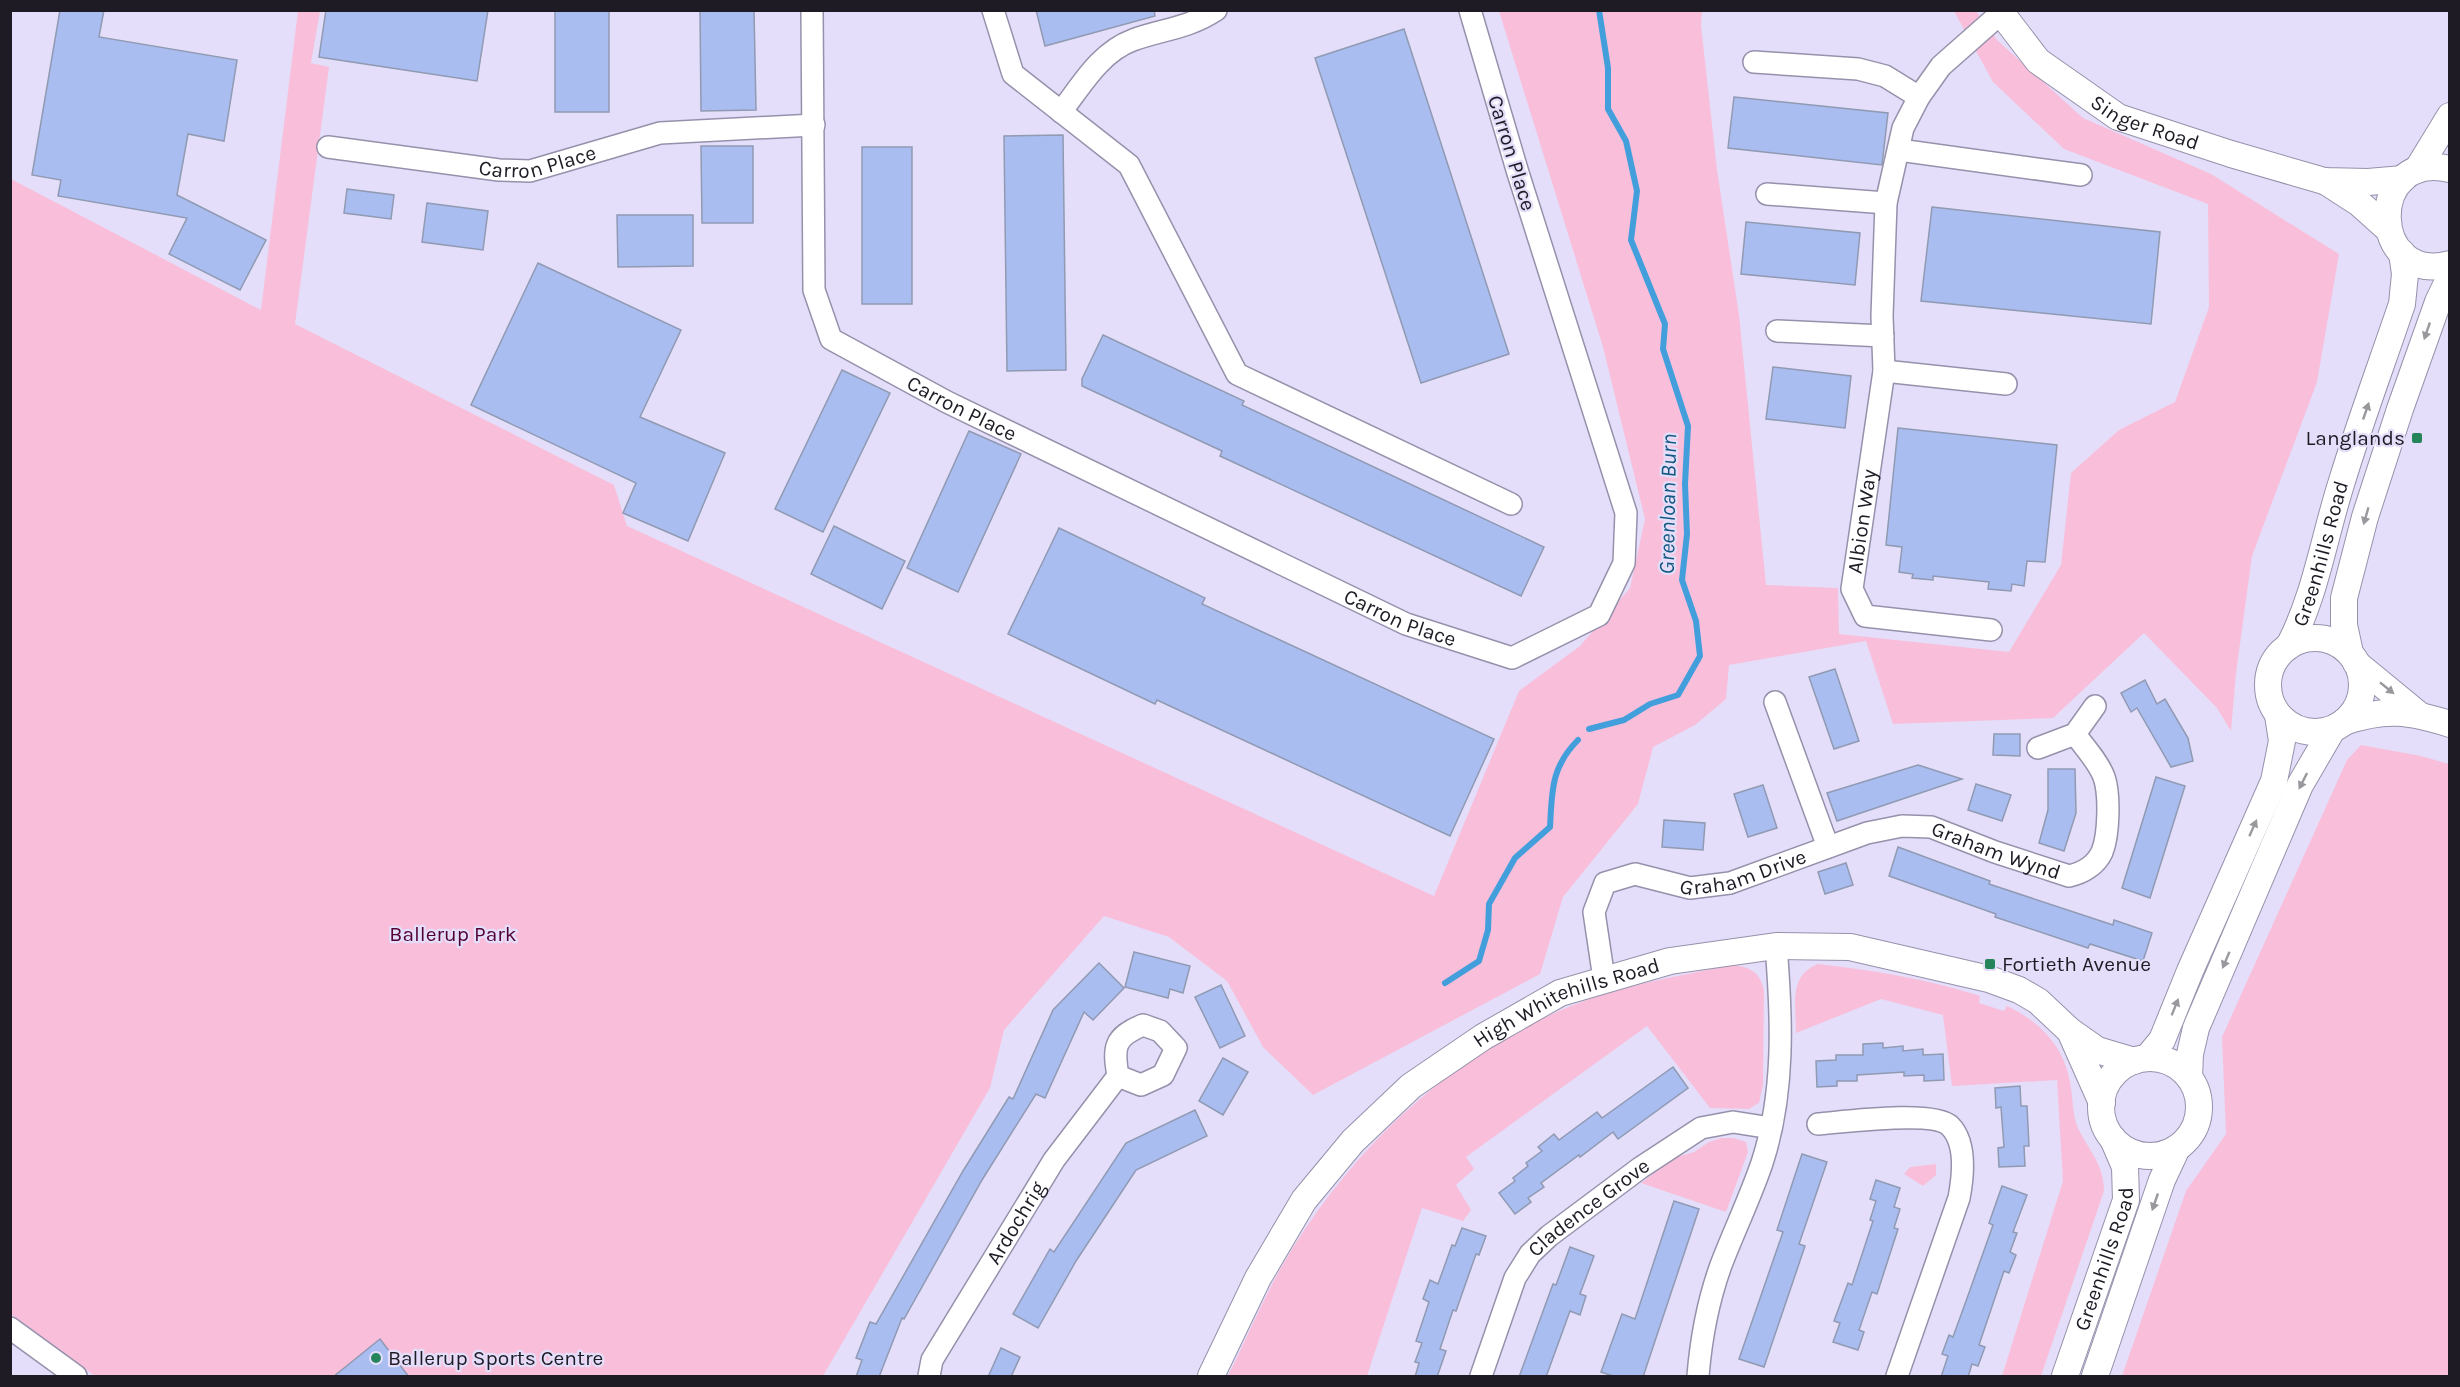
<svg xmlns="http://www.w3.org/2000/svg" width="2460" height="1387" viewBox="0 0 2460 1387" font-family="Karla,sans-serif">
<rect width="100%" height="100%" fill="#e4defa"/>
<g fill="#f9bfda">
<polygon points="298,11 320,11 311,63 329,67 295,324 614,485 627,526 1434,896 1519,691 1580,646 1630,588 1645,519 1603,347 1499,11 1702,11 1701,25 1717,170 1739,315 1766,585 1838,588 1839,634 2009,652 2061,565 2071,473 2119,430 2175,402 2209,307 2208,204 2064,149 1993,82 1954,11 1976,11 1998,41 2083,118 2211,174 2339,254 2317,382 2252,556 2236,673 2231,731 2217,708 2144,633 2053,718 1893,724 1866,641 1729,665 1726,699 1695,725 1653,747 1638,804 1563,897 1540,974 1313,1095 1263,1047 1227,981 1169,937 1104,916 1004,1030 990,1088 823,1376 95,1376 11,1314 11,179 261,310"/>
<polygon points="2361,745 2421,756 2449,764 2449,1376 2122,1376 2186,1191 2226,1134 2222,1037 2347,760"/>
<path d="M1818,964C1873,970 1927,979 1980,996L1979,1003L2004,1011L2007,1006C2039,1021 2064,1046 2070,1082C2073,1096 2072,1114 2078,1128C2089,1151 2104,1164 2104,1191L2041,1376H2002L2063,1181L2057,1080L1952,1086L1943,1015L1881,999L1796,1033C1796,1005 1788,976 1818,964Z"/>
<path d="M1731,965C1750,967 1760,971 1764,991L1763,1085L1759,1103L1749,1109L1710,1108L1647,1026L1466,1157L1474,1169L1456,1185L1471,1210L1463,1221L1422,1208L1367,1376H1228C1246,1340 1262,1301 1282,1266C1346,1156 1442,1062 1559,1011C1614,987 1673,977 1731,965Z"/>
<polygon points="1721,1138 1733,1138 1746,1142 1748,1152 1726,1212 1641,1183 1674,1158 1694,1152 1709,1142"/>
<polygon points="1936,1164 1936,1175 1923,1186 1904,1174 1910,1167"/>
</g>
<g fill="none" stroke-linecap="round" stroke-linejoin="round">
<g stroke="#439fdc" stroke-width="6">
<polyline points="1589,729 1624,720 1650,704 1678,695 1700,656 1696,621 1682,580 1687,534 1685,484 1688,426 1663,349 1665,324 1631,240 1637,191 1626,141 1608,109 1608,68 1599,10"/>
<path d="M1445,983L1479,961L1488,930L1489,904L1515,858L1550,827C1552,791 1551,767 1578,740"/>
</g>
</g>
<g fill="#aabdf0" stroke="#909ab3" stroke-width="1.5">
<polygon points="60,10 104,10 99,37 237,60 224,141 188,134 177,195 266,240 240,290 169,254 187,218 58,196 61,180 32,175"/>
<polygon points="326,10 488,10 477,81 319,57"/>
<rect x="555" y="10" width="54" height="102"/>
<polygon points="700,10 754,10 756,110 701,111"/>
<polygon points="1036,10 1154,10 1155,16 1045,46"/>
<polygon points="1404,29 1509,354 1421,383 1315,58"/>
<polygon points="1734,97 1888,113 1882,165 1728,148"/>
<polygon points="1063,135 1066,370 1007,371 1004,136"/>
<polygon points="701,146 753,146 753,223 702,223"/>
<rect x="862" y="147" width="50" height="157"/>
<polygon points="347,189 394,195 391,219 344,213"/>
<polygon points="427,203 488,211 483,250 422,242"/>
<polygon points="1932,207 2160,232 2151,324 1921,301"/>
<polygon points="617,215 693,215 693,266 618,267"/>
<polygon points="1746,222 1860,233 1855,285 1741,274"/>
<polygon points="538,263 681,330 640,417 725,453 688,541 623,513 636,483 471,405"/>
<polygon points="1103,335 1244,401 1242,405 1544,547 1521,596 1220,456 1222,451 1082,386 1082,379"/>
<polygon points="1773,367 1851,376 1845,428 1766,419"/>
<polygon points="842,370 890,393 823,532 775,509"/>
<polygon points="1898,428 2057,445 2045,562 2027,561 2024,586 2012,584 2011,591 1988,589 1989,582 1933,576 1933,580 1912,578 1913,574 1899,572 1902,547 1886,545"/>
<polygon points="969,431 1021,454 958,592 907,568"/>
<polygon points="834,526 905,561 882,609 811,574"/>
<polygon points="1059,528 1205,598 1202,604 1494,739 1450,836 1157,700 1155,704 1008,634"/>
<polygon points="1835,669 1859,741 1834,749 1809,677"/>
<polygon points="2145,680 2157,704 2165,699 2188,738 2193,761 2171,767 2137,708 2131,712 2121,693"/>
<polygon points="1994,734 2020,734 2020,756 1993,755"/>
<polygon points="1918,765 1962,779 1837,821 1827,793"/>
<polygon points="2048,769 2075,769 2076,813 2064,851 2039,843 2048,810"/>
<polygon points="2156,777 2185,786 2150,898 2122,888"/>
<polygon points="1976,784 2011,795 2002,821 1968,810"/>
<polygon points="1763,785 1777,828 1748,837 1734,794"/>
<polygon points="1664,820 1705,823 1703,850 1662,847"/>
<polygon points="1898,847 1990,881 1989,884 2113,925 2114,920 2152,933 2143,961 2090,944 2088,948 1995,917 1996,914 1889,876"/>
<polygon points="1846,863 1853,885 1825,894 1818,872"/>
<polygon points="1134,952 1190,966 1183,993 1170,989 1168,998 1125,987"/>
<polygon points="1099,963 1124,988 1093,1020 1084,1012 1045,1098 1036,1094 982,1180 904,1319 902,1318 879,1377 856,1377 862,1360 856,1358 870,1322 876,1324 963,1171 1009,1097 1013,1099 1053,1010"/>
<polygon points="1221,985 1245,1036 1220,1048 1195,997"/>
<polygon points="1883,1043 1883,1048 1903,1046 1903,1051 1923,1049 1923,1055 1943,1054 1944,1080 1924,1081 1924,1075 1904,1076 1904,1072 1857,1075 1857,1081 1837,1081 1837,1086 1817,1087 1816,1061 1836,1060 1836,1055 1863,1055 1863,1044"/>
<polygon points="1223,1058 1248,1072 1223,1115 1199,1101"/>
<polygon points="1673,1067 1688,1088 1618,1139 1613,1132 1580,1157 1579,1155 1541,1183 1544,1187 1528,1198 1531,1202 1515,1214 1499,1193 1515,1181 1513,1178 1528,1166 1526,1163 1542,1151 1538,1147 1554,1134 1559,1140 1597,1112 1602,1118"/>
<polygon points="2020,1086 2021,1106 2027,1106 2029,1146 2024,1146 2025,1166 1999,1167 1998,1148 2004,1147 2001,1107 1996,1108 1995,1088"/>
<polygon points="1195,1110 1207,1136 1136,1170 1076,1261 1038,1328 1013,1314 1050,1249 1054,1252 1126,1143"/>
<polygon points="1802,1154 1827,1162 1799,1244 1805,1246 1764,1367 1739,1359 1783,1232 1777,1230"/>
<polygon points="1876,1180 1900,1188 1894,1207 1900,1209 1894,1228 1898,1229 1877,1294 1872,1292 1859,1330 1864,1332 1858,1350 1833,1342 1840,1323 1834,1321 1848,1283 1852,1285 1873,1221 1870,1220 1876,1201 1870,1199"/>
<polygon points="2002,1186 2027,1195 2013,1232 2017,1233 2010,1252 2016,1255 2009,1273 2004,1271 1979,1345 1985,1347 1978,1366 1972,1364 1968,1377 1941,1377 1948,1356 1942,1354 1949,1335 1953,1337 1970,1290 1993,1225 1989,1223"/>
<polygon points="1674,1201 1699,1209 1643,1377 1616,1377 1601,1372 1622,1314 1635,1319"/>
<polygon points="1462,1228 1486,1236 1479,1255 1476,1254 1456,1311 1453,1310 1440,1349 1446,1351 1437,1377 1415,1377 1419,1363 1415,1362 1422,1343 1416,1341 1429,1302 1423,1299 1430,1280 1438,1284 1452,1245 1455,1246"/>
<polygon points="1570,1247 1594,1256 1580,1294 1586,1296 1580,1315 1570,1311 1546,1377 1519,1377 1553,1284 1556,1285"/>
<polygon points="380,1339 409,1377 333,1377"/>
<polygon points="1001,1348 1020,1357 1011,1377 988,1377"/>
</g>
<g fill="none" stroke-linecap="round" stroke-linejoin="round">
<g stroke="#9691ab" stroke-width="24">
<g id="minor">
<path id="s1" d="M812,10L814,290L831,339L947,402L1406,624L1512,658L1599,615L1624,563L1626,513L1518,173L1470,10"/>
<polyline points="993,10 1013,74 1129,165 1237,374 1511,504"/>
<polyline points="1754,62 1858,69 1885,76 1919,97"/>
<path d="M1061,112C1081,86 1100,52 1133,40C1163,29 1187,29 1216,10"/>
<path id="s2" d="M328,147L499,170L530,171L660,133L814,125"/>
<polyline points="1899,150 2081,175"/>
<polyline points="1767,194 1886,203"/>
<polyline points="1777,331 1883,336"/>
<polyline points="1884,371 2006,384"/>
<path id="s3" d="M1991,630L1865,616L1852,589L1884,371L1882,316L1886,203L1903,128L1919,97L1941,66L2000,14"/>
<polyline points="1775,702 1828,847"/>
<polyline points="2038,748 2075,734 2095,706"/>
<path id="s4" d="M1604,979L1594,912L1605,883L1635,874L1690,888L1730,883L1867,833L1902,826L1931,827L1995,852L2069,876C2083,873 2096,865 2102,852C2109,835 2110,794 2104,777C2098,761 2085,748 2075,734"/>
<path d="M1143,1025L1160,1031L1176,1048L1163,1075L1141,1085L1118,1076C1113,1047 1114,1037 1143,1025Z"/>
<path d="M1818,1124C1843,1122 1934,1110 1950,1126C1967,1143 1963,1177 1959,1198L1897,1376"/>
<polyline points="10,1328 76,1376"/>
<path id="s5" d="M929,1376L932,1360L1054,1160L1118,1076"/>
<path id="s6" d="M1481,1376L1515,1278L1530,1254L1549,1236L1640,1168L1701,1128L1733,1122L1771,1128"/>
<path d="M1698,1376C1701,1339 1708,1301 1721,1265C1734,1231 1750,1198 1762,1163C1785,1093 1782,1018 1776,946"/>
</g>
</g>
<g stroke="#9691ab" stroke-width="28">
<g id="tertiary">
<path id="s7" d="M1999,10L2038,61L2118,117L2231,154L2324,181L2368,182L2403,179"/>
<path d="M2450,169C2365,149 2369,286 2450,264"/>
<polyline points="2417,170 2450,116"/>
<polyline points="2325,181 2359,203 2387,228"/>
<circle cx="2315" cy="685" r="47"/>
<path id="s8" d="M2289,646C2316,594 2324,537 2342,481C2360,422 2382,363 2402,304L2405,274L2402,253"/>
<polyline points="2350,653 2344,625 2344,598 2365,517 2400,409 2438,302 2450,277"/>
<polyline points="2356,663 2418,714"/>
<path d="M2344,722C2385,708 2409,711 2450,724"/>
<polyline points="2070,1031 2102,1103"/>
<polyline points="2147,1058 2162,1040 2190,971 2274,781 2282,741 2278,715"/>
<circle cx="2150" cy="1107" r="49"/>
<polyline points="2189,1077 2190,1054 2196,1028 2300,785 2332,730"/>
<path id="s9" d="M1211,1376L1258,1278L1304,1200L1353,1141L1411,1086L1483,1037L1560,993L1670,961L1776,946L1850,947L1989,979L2019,990L2038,1001L2070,1031L2097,1050L2134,1061"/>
<path id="s10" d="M2065,1376L2126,1200L2125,1167L2113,1139"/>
<polyline points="2095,1376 2162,1180 2177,1148"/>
</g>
</g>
<use href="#minor" stroke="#fff" stroke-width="21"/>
<use href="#tertiary" stroke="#fff" stroke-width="26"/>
</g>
<defs><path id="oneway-solid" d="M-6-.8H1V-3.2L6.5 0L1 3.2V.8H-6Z" transform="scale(1.5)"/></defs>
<g fill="#9a989d">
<use href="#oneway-solid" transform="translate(2427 331) rotate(109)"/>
<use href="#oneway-solid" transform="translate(2366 411) rotate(-71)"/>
<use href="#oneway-solid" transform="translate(2366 516) rotate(106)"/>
<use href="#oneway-solid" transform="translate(2387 688) rotate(39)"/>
<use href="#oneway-solid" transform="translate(2303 781) rotate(117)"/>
<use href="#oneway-solid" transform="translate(2253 828) rotate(-66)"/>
<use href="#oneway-solid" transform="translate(2226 960) rotate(113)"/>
<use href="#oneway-solid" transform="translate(2175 1007) rotate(-68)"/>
<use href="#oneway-solid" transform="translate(2155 1202) rotate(109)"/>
</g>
<g fill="#26845b" stroke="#e4defa" stroke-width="2">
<rect x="2411" y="432" width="12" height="12" rx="3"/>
<rect x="1984" y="958" width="12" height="12" rx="3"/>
<circle cx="376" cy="1358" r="6"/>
</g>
<g text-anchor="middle" stroke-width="4.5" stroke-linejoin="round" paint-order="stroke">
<g font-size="21" fill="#1e1b25" stroke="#e4defa">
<text dy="7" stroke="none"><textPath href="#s7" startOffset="189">Singer Road</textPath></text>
<text transform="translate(1512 153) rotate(73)" y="7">Carron Place</text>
<text dy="7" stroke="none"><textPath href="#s2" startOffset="212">Carron Place</textPath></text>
<text dy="7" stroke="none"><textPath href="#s1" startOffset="480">Carron Place</textPath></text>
<text dy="7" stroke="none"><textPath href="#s3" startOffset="225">Albion Way</textPath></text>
<text dy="7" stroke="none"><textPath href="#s8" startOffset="98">Greenhills Road</textPath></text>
<text dy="7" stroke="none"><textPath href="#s1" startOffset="966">Carron Place</textPath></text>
<text dy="7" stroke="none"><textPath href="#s4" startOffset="507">Graham Wynd</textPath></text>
<text dy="7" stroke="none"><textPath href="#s4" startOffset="242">Graham Drive</textPath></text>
<text dy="7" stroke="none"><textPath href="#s9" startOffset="534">High Whitehills Road</textPath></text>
<text dy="7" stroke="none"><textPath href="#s6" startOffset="207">Cladence Grove</textPath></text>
<text dy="7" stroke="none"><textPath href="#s5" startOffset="177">Ardochrig</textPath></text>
<text dy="7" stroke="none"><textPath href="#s10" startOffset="124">Greenhills Road</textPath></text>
</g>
<g font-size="21" fill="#1e1b25" stroke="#e4defa" text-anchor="start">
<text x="2405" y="445" text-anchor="end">Langlands</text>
<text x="2002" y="971">Fortieth Avenue</text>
<text x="388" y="1365">Ballerup Sports Centre</text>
</g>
<g font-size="21" fill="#520033" stroke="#e4defa">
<text x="453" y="941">Ballerup Park</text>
</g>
<g font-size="22" font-style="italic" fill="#135780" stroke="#e4defa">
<text transform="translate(1667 504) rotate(-89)" y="8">Greenloan Burn</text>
</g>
</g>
<rect width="2460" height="1387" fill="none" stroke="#1e1b25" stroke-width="24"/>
</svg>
